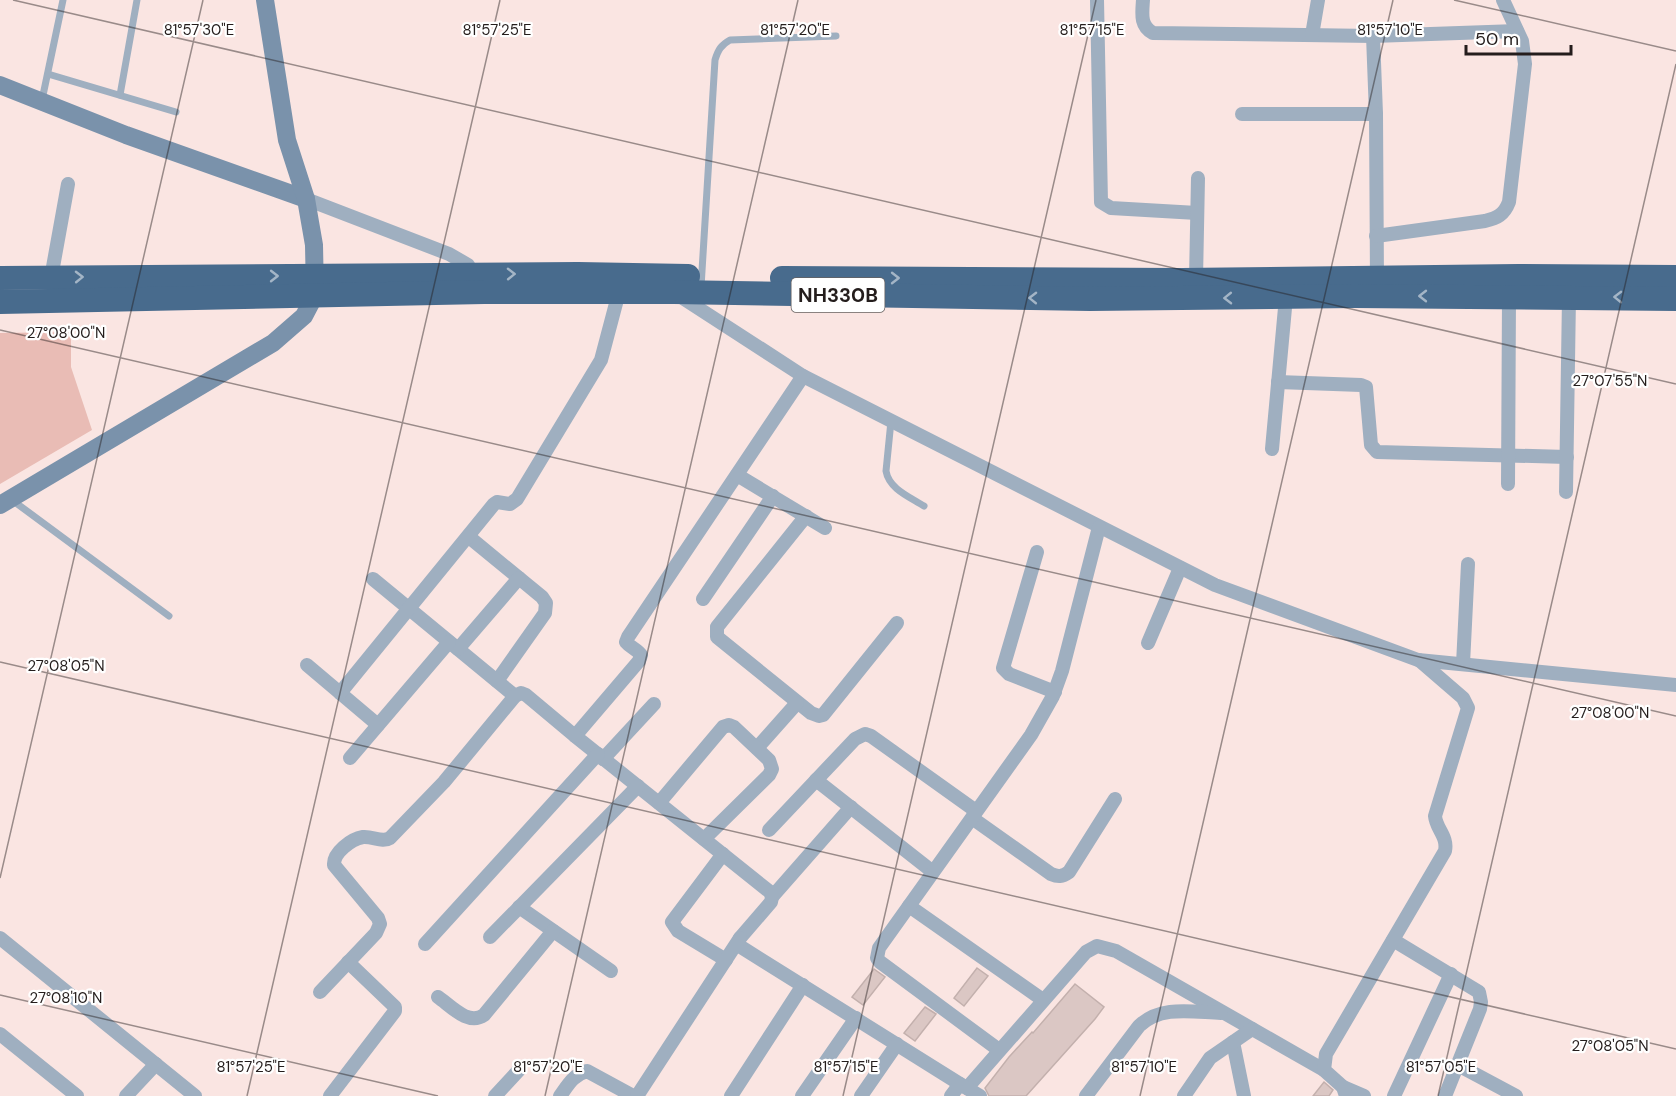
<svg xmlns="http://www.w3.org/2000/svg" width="1676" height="1096" viewBox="0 0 1676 1096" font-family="'DM Sans',sans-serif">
<rect width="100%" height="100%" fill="#fae5e2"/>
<polygon fill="#e9bcb5" points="71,332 71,367 92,430 0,484 0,333"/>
<g fill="#dbc7c4" stroke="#c3b0ad" stroke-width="1.5">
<polygon points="977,968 988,976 964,1006 954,998"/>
<polygon points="874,969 885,977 863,1005 852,997"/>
<polygon points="1075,984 1104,1007 1095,1019 1026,1096 989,1096 985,1088 1009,1057 1032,1032 1033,1033"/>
<polygon points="925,1007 936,1014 915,1041 904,1033"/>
<polygon points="1324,1082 1333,1090 1329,1096 1313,1096"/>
</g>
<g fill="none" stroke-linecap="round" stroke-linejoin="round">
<g stroke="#9fafc0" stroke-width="7">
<polyline points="48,74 176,112"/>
<polyline points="120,95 137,0"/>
<polyline points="42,100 63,0"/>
<path d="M701,287L715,60C718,50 721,45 730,40L836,36"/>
<path d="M891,421L886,471C889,489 910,497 924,506"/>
<polyline points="12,500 169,616"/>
</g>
<g stroke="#9fafc0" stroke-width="14">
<polyline points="1097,0 1101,202 1111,208 1197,213"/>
<path d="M1143,0C1142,14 1140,26 1153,33L1373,36L1517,31"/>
<polyline points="1312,35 1318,0"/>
<polyline points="1373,36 1376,114 1377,282"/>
<polyline points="1242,114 1376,114"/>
<polyline points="306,199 449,254 468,265 474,275"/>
<path d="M1376,236L1485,221C1497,218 1504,215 1509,202L1525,64L1522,41L1503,0"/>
<polyline points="51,278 68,184"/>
<polyline points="1196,279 1198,178"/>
<polyline points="678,295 803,376 1215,585 1418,660 1676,685"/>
<path d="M803,376L628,637L626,642C631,648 637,649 641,655L639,661L575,736L770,892L772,897L771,902L740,938L738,943L741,947L960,1084"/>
<polyline points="1278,382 1361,385 1366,387 1371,445 1377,452 1567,457"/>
<polyline points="1272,449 1286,297"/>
<polyline points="737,475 825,528"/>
<polyline points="1508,484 1509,297"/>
<polyline points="1566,492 1569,297"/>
<polyline points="806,516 717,627 717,637 811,713 819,716 823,715 897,623"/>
<polyline points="469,537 542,597 546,603 545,613 497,681"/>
<polyline points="1037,552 1003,668 1009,674 1055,692"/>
<polyline points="373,579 515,696"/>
<polyline points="703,599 773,496"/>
<polyline points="1148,643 1180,568"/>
<polyline points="458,649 519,578"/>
<polyline points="1463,664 1468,564"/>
<polyline points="307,665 378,725"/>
<polyline points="340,693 494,504 497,502 510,504 517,499 601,360 619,292"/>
<polyline points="757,748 797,703"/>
<polyline points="350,758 449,642"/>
<polyline points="603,759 654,704"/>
<polyline points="816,780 933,872"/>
<polyline points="659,803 723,727 729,725 734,727 769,760 772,769 769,775 704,839"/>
<path d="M972,818L1051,874C1058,877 1062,877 1069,872L1115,799"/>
<polyline points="769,830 855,739 865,734 871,736 976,811"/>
<polyline points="723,854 672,922 678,931 726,960"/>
<polyline points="772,897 851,807"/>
<polyline points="909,906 1043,1000"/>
<polyline points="519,907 611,971"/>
<polyline points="490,937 638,786"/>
<polyline points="0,938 195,1096"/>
<polyline points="1393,940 1479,992 1481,1002 1480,1009 1445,1096"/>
<polyline points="425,944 598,754"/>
<path d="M320,992L376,933L380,924L378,918L334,865C333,853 351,839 363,837C373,836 382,843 390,838L444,782L515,696L521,693L526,695L575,736"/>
<path d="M438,997C451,1006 468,1026 484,1015L553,931"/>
<polyline points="0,1034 77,1096"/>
<polyline points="1233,1042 1244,1096"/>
<polyline points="999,1050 880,962 877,958 879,948 1031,735 1053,696 1062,671 1099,527"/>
<polyline points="1458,1065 1516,1096"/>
<polyline points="1343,1087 1364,1096"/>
<polyline points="967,1088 1086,952 1097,946 1116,951 1324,1070"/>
<polyline points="126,1096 156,1064"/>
<polyline points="330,1096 395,1011 395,1007 348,962"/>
<polyline points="495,1096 519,1070"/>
<path d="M560,1096C568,1085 573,1075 587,1071L633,1096"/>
<polyline points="637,1096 740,938"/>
<polyline points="731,1096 803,985"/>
<polyline points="802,1096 856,1018"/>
<polyline points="861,1096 897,1044"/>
<polyline points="951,1096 960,1084 980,1096"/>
<path d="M1086,1096L1139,1026C1161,1005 1192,1012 1221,1013"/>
<polyline points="1184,1096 1210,1058 1252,1029"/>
<path d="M1346,1096L1343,1087L1324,1070L1326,1054L1445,851C1448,836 1436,829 1435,816L1468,708L1463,698L1419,660"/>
<polyline points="1394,1096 1451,974"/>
</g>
<g stroke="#7a92ab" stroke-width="18">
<polyline points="0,85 126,135 306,199"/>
<polyline points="0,505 273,343 304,316 315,295 314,245 306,199 287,140 265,0"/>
</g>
<g stroke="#486b8d" stroke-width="24">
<polyline points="0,278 578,274 688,276"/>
<polyline points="782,278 1181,280 1518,276 1676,277"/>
<polyline points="0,302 484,292 674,292 1090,299 1355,296 1676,299"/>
</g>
</g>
<defs><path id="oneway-chevron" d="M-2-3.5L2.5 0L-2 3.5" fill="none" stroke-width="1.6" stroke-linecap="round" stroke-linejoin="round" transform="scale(1.5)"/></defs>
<g stroke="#a4b5c6">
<use href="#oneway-chevron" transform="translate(511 274) rotate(-1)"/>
<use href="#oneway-chevron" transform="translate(274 276)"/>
<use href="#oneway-chevron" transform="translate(79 277) rotate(-1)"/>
<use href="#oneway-chevron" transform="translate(895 278)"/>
<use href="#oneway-chevron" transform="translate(1423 296) rotate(-180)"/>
<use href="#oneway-chevron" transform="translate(1618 297) rotate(-179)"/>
<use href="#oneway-chevron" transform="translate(1033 298) rotate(-179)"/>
<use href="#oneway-chevron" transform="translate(1228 298) rotate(179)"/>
</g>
<path fill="none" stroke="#241d1c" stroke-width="1.5" stroke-opacity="0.45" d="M13,0L1676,384M1454,0L1676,51M0,330L1676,716M0,662L1676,1049M0,878L203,0M0,995L438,1096M247,1096L500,0M545,1096L798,0M843,1096L1096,0M1140,1096L1393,0M1438,1096L1676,64"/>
<g text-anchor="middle" stroke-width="4.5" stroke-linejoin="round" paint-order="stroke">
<rect fill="#fff" stroke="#666160" stroke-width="1.5" x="791.5" y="278" width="93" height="34" rx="4.5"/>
<g font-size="20" font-weight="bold" fill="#241d1c">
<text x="838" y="302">NH330B</text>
</g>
</g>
<g font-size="15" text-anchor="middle" fill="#241d1c" stroke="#fff" stroke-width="4.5" stroke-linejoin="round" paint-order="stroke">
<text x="199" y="35">81°57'30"E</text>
<text x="497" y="35">81°57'25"E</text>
<text x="795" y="35">81°57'20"E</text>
<text x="1092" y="35">81°57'15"E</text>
<text x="1390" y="35">81°57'10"E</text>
<text x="66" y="338">27°08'00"N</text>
<text x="1610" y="386">27°07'55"N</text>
<text x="66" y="671">27°08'05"N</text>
<text x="1610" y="718">27°08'00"N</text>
<text x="66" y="1003">27°08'10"N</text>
<text x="1610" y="1051">27°08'05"N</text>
<text x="251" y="1072">81°57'25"E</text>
<text x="548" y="1072">81°57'20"E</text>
<text x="846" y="1072">81°57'15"E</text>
<text x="1144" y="1072">81°57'10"E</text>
<text x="1441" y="1072">81°57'05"E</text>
</g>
<path d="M1466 45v9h105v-9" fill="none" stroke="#241d1c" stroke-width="3"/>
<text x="1475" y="45" font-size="18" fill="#241d1c" stroke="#ffffff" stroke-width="4.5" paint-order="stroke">50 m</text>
</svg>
